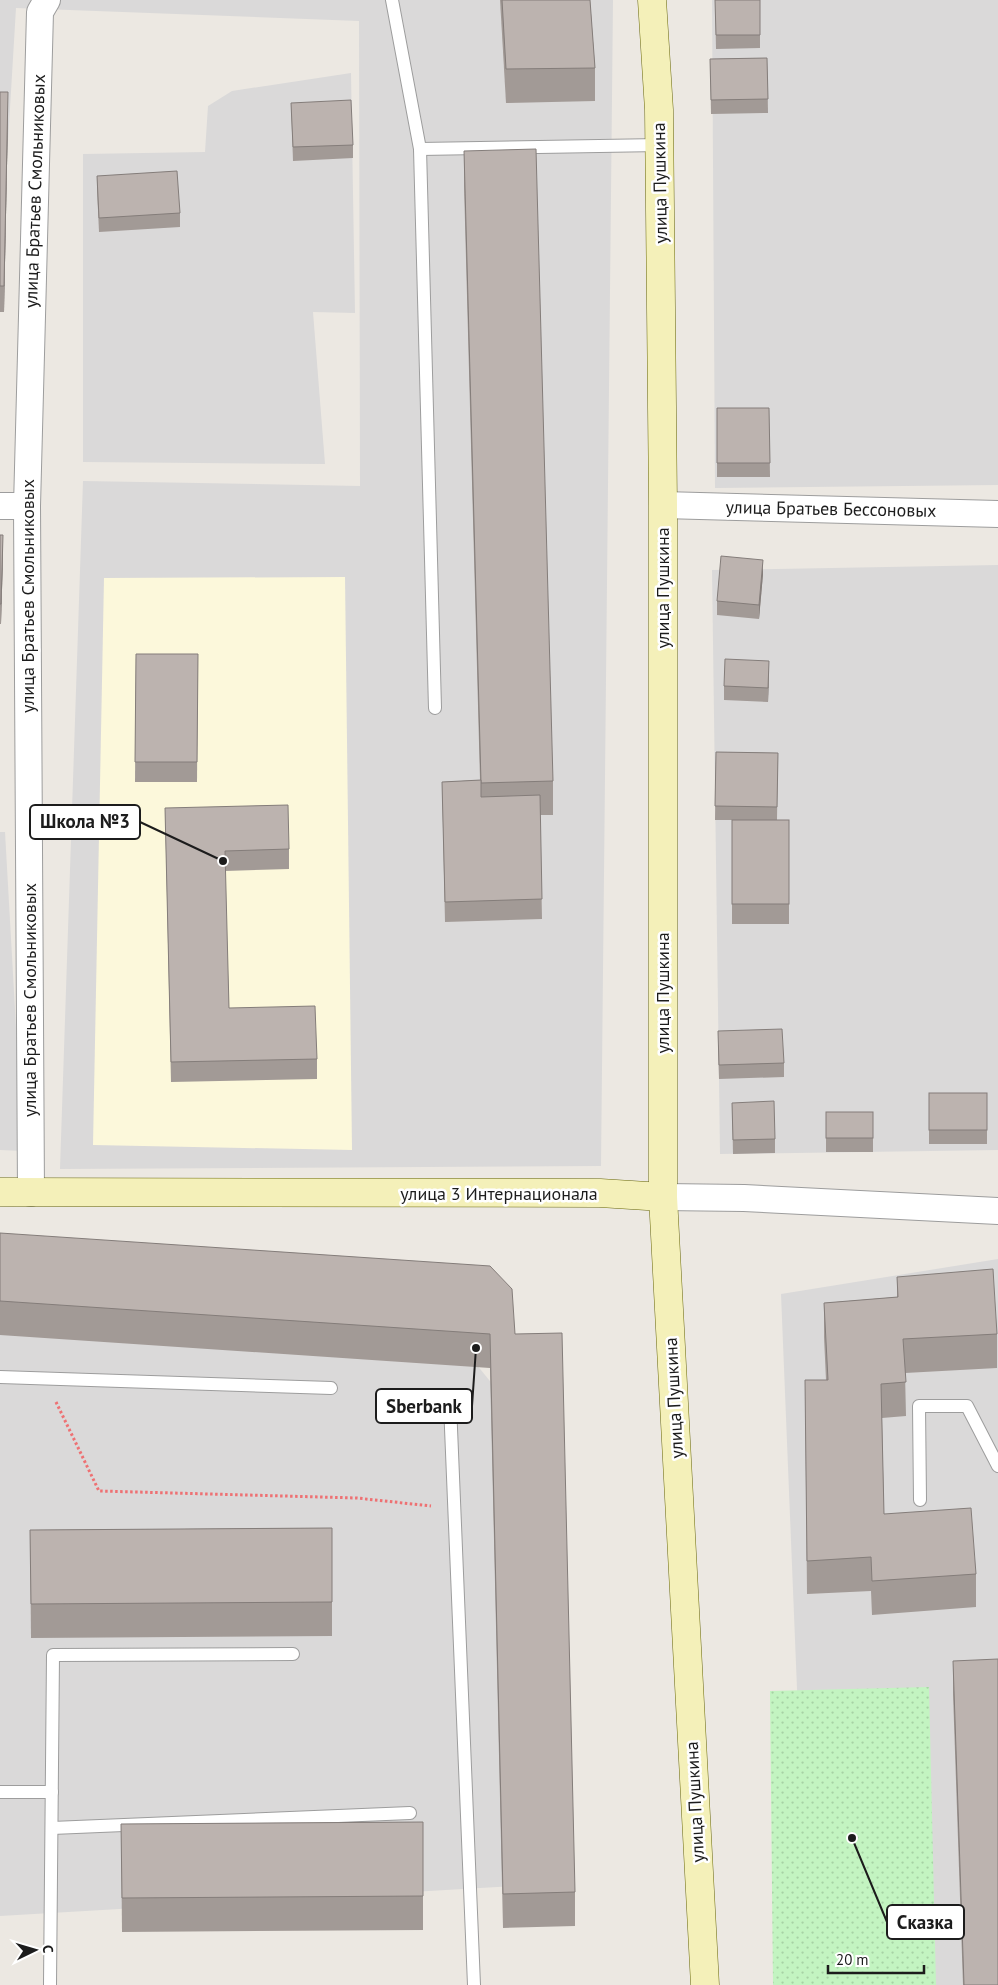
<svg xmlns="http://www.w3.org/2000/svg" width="998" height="1985" viewBox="0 0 998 1985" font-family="'PT Sans',sans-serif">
<defs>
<pattern id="park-dots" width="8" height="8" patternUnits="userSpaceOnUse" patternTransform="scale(1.25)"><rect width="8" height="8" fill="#c3f4c1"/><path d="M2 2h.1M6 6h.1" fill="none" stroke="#a7d1a5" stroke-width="1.8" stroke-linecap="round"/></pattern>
</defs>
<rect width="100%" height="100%" fill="#ece8e2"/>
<g fill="#dad9d9">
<polygon points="0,0 613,0 601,1166 60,1169 83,481 360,486 359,21 16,8 0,275"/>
<polygon points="712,0 998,0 998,485 715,488"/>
<polygon points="351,73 355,313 313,312 325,464 83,462 83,154 205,152 208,106 232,91"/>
<polygon points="998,565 998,1150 720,1154 712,570"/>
<polygon points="0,832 5,832 23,1151 0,1150"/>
<polygon points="998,1259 998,1985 809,1985 781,1294"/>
<polygon points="0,1307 450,1332 529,1429 548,1884 0,1916"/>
</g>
<polygon fill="#fcf8db" points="345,577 352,1150 93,1145 104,578"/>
<polygon fill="url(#park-dots)" points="929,1687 936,1985 773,1985 770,1691"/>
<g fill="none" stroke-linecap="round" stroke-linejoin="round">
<g stroke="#9d9d9d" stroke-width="14">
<g id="lane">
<polyline points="392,0 420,149 435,708"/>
<polyline points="420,149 660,145"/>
<polyline points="0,1377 331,1388"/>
<polyline points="450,1404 474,1985"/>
<polyline points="920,1500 919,1406 967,1406 998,1466"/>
<polyline points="0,1792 52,1792"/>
<polyline points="52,1828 410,1813"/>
<polyline points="50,1985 53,1655 293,1654"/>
</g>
</g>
<g stroke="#9d9d9d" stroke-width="28">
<g id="street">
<polyline points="663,505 998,514"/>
<polyline points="0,506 27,506"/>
<polyline points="31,1193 27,506 40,12 47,0"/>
<polyline points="663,1197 744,1198 998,1211"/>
</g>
</g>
<g stroke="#69680d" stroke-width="29">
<g id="secondary">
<polyline points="652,0 659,110 663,505 663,1197 705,1985"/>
<polyline points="0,1192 600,1193 663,1197"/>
</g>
</g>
<polyline stroke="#ee7173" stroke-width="3" stroke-dasharray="2.5 2.5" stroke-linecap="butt" points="56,1402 99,1491 357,1498 431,1506"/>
<use href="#lane" stroke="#fff" stroke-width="12"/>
<use href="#street" stroke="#fff" stroke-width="26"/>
<use href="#secondary" stroke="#f4f0b9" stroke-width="28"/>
</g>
<g fill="#a29a96">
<polygon points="500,0 590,0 595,68 595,101 506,103"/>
<polygon points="715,0 760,0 760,48 716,49"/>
<polygon points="767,58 768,113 711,114 710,59"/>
<polygon points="0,92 8,118 4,312 0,312"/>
<polygon points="291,103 353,145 353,158 293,161"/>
<polygon points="464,151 553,781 553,815 540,815 542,919 445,922 442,782 480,780 464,185"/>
<polygon points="97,176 180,213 180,227 99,232 97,189"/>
<polygon points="717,408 769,408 770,477 717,477"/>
<polygon points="0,535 3,555 1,624 0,624"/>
<polygon points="763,574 759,619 717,615 717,601"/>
<polygon points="136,654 198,654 197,782 135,782"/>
<polygon points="769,674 768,702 724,700 724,686"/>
<polygon points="716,752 778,753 777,820 789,820 789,924 732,924 732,820 715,820"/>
<polygon points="165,808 289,849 289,869 225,871 229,1008 317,1059 317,1079 171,1082"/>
<polygon points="718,1045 784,1063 784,1077 719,1079"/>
<rect x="929" y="1093" width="58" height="51"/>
<polygon points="732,1103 775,1139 775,1153 733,1154"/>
<rect x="826" y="1112" width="47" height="40"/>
<polygon points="0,1233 515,1334 575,1892 575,1926 503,1928 490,1368 0,1335"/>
<polygon points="897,1277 997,1334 997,1368 905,1373 906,1416 882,1418 884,1514 976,1574 976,1607 872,1615 871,1591 807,1594 805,1380 826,1380 824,1337 824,1303 897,1297"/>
<polygon points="332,1528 332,1636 31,1638 30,1530"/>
<polygon points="953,1661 998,1985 963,1985 953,1694"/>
<polygon points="423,1822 423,1930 122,1932 121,1824"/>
</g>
<g fill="#847d7a">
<polygon points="8,92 8,118 4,312 4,286"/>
<polygon points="3,535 3,555 1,624 1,604"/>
<polygon points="763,560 763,574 759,619 759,605"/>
<polygon points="769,661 769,674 768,702 768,688"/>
</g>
<g fill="#bcb3af" stroke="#847d7a">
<polygon points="502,0 590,0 595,68 506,69"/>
<polygon points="715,0 760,0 760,35 716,35"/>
<polygon points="767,58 768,99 711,100 710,59"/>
<polygon points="0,92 8,92 4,286 0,286"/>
<polygon points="351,100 353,145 293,147 291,103"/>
<polygon points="536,149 553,781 481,783 464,151"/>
<polygon points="177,171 180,213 99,218 97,176"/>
<polygon points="717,408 769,408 770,463 717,463"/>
<polygon points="0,535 3,535 1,604 0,604"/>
<polygon points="721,556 763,560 759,605 717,601"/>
<polygon points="136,654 198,654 197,762 135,762"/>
<polygon points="725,659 769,661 768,688 724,686"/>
<polygon points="716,752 778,753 777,807 715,806"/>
<polygon points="481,780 481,797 540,795 542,899 445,902 442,782"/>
<polygon points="288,805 289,849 225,851 229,1008 315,1006 317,1059 171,1062 165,808"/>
<rect x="732" y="820" width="57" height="84"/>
<polygon points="782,1029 784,1063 719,1065 718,1031"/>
<rect x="929" y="1093" width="58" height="37"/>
<polygon points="774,1101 775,1139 733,1140 732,1103"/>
<rect x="826" y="1112" width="47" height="26"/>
<polygon points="0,1233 490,1266 512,1289 515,1334 562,1333 575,1892 503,1894 490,1334 0,1301"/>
<polygon points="993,1269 997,1334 903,1339 906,1382 881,1384 884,1514 971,1508 976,1574 872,1581 871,1557 807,1561 805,1380 828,1380 824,1303 898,1297 897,1277"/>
<polygon points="332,1528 332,1602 31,1604 30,1530"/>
<polygon points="998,1659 998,1985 964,1985 953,1661"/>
<polygon points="423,1822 423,1896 122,1898 121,1824"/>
</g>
<g text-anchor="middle" stroke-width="5" stroke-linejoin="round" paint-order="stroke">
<g font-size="18" fill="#1c1c1c" stroke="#fff">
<text transform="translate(660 183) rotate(-91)" y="6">улица Пушкина</text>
<text transform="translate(35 191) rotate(-88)" y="6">улица Братьев Смольниковых</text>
<text transform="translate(831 509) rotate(1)" y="6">улица Братьев Бессоновых</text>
<text transform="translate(663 588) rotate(-90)" y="6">улица Пушкина</text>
<text transform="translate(28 596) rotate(-90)" y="6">улица Братьев Смольниковых</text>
<text transform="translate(663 993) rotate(-90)" y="6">улица Пушкина</text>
<text transform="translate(30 1000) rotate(-90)" y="6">улица Братьев Смольниковых</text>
<text x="499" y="1200">улица 3 Интернационала</text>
<text transform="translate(674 1398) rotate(-93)" y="6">улица Пушкина</text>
<text transform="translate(695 1802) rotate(-93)" y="6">улица Пушкина</text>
</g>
</g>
<path fill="none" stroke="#1c1c1c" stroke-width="2" d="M223 861L140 822M476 1348L472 1406M852 1838L887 1922"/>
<g fill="#1c1c1c" stroke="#fff" stroke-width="2">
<circle cx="223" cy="861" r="5"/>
<circle cx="476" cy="1348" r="5"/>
<circle cx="852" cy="1838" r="5"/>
</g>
<g fill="#fff" stroke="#1c1c1c" stroke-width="2">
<rect x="30" y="805" width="110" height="34" rx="5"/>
<rect x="376" y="1389" width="96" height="34" rx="5"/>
<rect x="887" y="1905" width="77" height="34" rx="5"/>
</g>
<g font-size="19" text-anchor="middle" font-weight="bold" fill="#1c1c1c">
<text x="85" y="828">Школа №3</text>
<text x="424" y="1413">Sberbank</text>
<text x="925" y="1929">Сказка</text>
</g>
<g transform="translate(35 1950) rotate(85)" stroke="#ffffff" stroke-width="4" paint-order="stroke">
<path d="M0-4L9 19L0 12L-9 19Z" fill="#1c1c1c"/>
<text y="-8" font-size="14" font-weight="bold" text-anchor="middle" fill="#1c1c1c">С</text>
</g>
<path d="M828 1965v8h96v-8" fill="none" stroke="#1c1c1c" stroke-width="2.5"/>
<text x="836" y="1965" font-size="15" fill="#1c1c1c" stroke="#ffffff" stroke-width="4" paint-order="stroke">20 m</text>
</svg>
